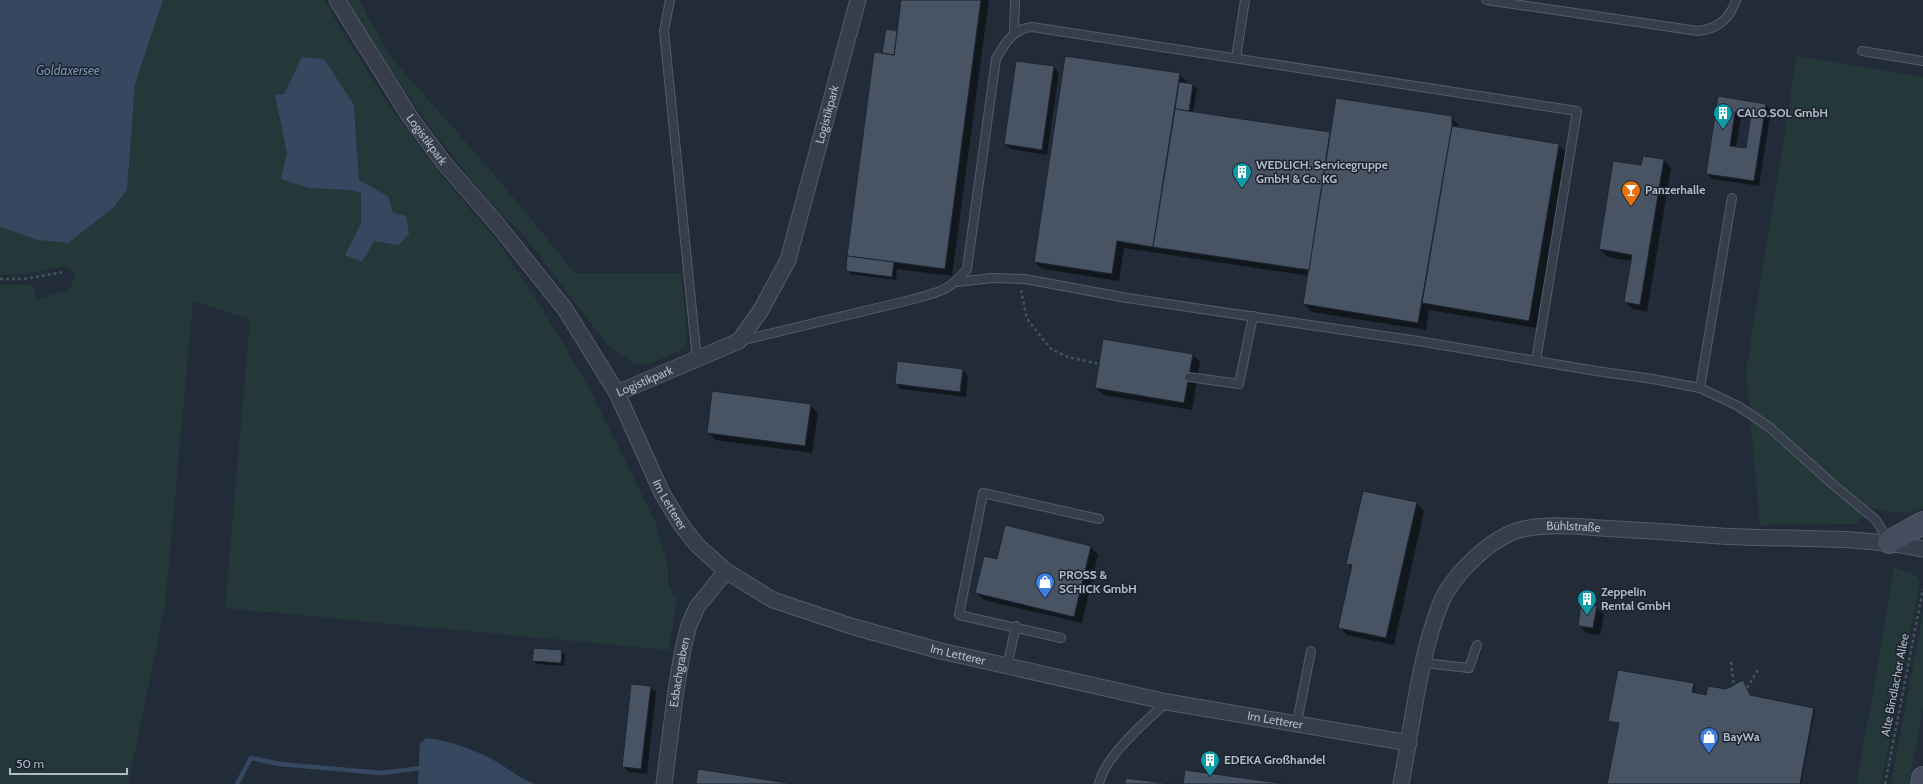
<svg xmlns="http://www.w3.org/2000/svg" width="1923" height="784" viewBox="0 0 1923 784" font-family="Cabin,sans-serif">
<rect width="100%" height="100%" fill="#222c39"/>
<g fill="#24383a" fill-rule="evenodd">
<path d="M163,0H325L341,30L398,118L440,174L498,242L546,315L587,384L655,521L668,567V584L673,594L677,598L669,650L225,608L250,319L193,301L165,606L128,784H0V284L33,285L37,299L69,290L76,274L68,266L22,274L0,275V227L93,223L114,207L127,190L135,84ZM284,94L354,105L359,180L388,196L393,214L374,241L346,255L361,223V193L352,190L308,188L281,179L287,154L275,96Z"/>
<path d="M347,0H359L389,55L498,179L575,273H681L687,337L686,343L682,349L648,365L635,364L619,354L608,346L520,230C499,215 484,195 468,175C422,120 384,61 347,0Z"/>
<path d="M1797,56L1923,77V508C1907,517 1886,511 1870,507L1856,524L1760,525L1746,372Z"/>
<polygon points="1894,567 1917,576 1920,582 1881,784 1857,784"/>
<polygon points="1923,612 1923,708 1909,784 1891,784"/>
</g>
<g fill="#354860">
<polygon points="0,0 163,0 135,84 127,190 114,207 68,243 38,240 0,227"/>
<polygon points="302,57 324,59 354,105 359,180 388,196 393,213 406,216 409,234 399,245 374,241 362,262 345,255 361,223 361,193 351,190 308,188 281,179 287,154 275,95 284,94"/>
<path d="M427,738C451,741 476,750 497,762C510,770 521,779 535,784H418L420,743Z"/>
</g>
<g fill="#0007" fill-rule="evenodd">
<polygon points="902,0 989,0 952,276 897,269 896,280 850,274 847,270 885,54 883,53 897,32 898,33"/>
<polygon points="1054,67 1059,73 1047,155 1011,149 1005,144"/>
<polygon points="1179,74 1187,82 1187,84 1193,85 1197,89 1193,112 1331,133 1451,117 1459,125 1459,128 1558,145 1566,152 1536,328 1429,310 1426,330 1312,312 1304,304 1309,276 1124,248 1119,281 1042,269 1035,262"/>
<path d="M1719,98L1765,105L1771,110L1759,186L1713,179L1707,174ZM1741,117L1752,118L1747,149L1736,148Z"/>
<polygon points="1643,157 1664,160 1671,168 1647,312 1633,309 1625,302 1632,261 1607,257 1600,249 1614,162 1642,166"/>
<polygon points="1192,354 1200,362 1192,410 1104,395 1096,388"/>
<polygon points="963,370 968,376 966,397 901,389 896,384"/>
<polygon points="810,405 818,413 812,453 715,440 708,432"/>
<polygon points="1416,503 1424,511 1394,645 1347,635 1339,627 1352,568 1347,564"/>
<polygon points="1091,547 1098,555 1082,623 984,600 976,593 997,560"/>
<polygon points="1596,607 1604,615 1600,635 1586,633 1579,625"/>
<polygon points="562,651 565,655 564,666 537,664 533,660"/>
<polygon points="1743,681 1750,696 1815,710 1801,784 1608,784 1620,724 1609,721 1694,684 1695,685 1694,694 1707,696 1727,690"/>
<polygon points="650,687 656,692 647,774 629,772 623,766"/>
</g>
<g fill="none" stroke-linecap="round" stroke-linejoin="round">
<polyline stroke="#354860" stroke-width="4.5" points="237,784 251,758 280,764 381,773 422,768"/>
</g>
<g fill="#485363" stroke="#1d2530" fill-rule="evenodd">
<polygon points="901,0 981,0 945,269 847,256 874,52 894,55"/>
<polygon points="886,29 897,31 894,55 882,53"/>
<polygon points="1065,56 1180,73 1153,247 1117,241 1112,274 1034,262"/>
<polygon points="1016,61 1054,66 1042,150 1004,144"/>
<polygon points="1179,82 1193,84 1189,111 1175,109"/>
<path d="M1718,96L1766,104L1754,181L1706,174ZM1735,112L1751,114L1746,148L1730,146Z"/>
<polygon points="1336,98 1452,116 1452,126 1418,323 1303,304"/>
<polygon points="1175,109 1330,132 1309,270 1153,247"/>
<polygon points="1452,126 1559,144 1529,321 1422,303"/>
<polygon points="1643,156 1664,159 1640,305 1624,302 1632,255 1599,249 1613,161 1641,165"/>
<polygon points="847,256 894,262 892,277 846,271"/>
<polygon points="1103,339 1193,354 1184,403 1095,388"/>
<polygon points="897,361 963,369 960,392 895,384"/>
<polygon points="712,391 811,404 805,446 707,433"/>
<polygon points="1363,491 1417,502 1386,638 1338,628 1352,565 1346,564"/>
<polygon points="1005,525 1091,546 1074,617 975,593 984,556 997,559"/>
<polygon points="1581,604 1597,606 1593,628 1578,626"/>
<polygon points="534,648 562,650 561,663 532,661"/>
<polygon points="1618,670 1694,683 1692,692 1706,695 1708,686 1726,689 1743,680 1750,695 1814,708 1800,784 1607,784 1619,723 1608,721"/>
<polygon points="631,684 651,686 641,769 622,767"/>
<polygon points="698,769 794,784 696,784"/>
<polygon points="1185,770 1287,784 1183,784"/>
<polygon points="1126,778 1171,784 1125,784"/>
</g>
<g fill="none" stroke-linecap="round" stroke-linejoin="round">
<g stroke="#535c67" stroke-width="10">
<g id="lane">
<polyline points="670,0 664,31 697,360"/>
<path d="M1486,0L1698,31C1717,29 1730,19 1736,0"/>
<polyline points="1014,32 1015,0"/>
<polyline points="1862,51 1923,61"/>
<polyline points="1236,58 1245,0"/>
<polyline points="957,282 992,278 1025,279 1127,298 1418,341 1596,371 1653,379 1700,388 1738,406 1769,427 1836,487 1876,520 1889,542"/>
<path d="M740,341L914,299C939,292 951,290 967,269L996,59C1005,43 1013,29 1032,27L1577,111L1536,361"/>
<polyline points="1189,377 1239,384 1253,316"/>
<polyline points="1700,388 1732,198"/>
<polyline points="1061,638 959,615 983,493 1099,519"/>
<polyline points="1424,663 1469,668 1477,645"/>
<polyline points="1007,666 1016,626"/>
<polyline points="1297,722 1311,651"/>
<path d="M1099,784C1104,757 1147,720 1167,702"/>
</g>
</g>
<g stroke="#535c67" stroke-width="17">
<g id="street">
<path id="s1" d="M337,0L410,117L444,163L497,224L565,309L617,393L662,493L682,526L698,546L726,571L773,600L854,627L941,651L1167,702L1409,743"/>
<path id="s2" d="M617,393L739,341L761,310L788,260L858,0"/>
<path id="s3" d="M664,784L676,690L683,649L689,625L697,607L726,571"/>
<path id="s4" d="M1401,784C1412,728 1419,658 1440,605C1451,576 1492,536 1523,529C1548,524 1574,526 1600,528C1635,530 1670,532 1706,535C1778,541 1851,534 1923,549"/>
</g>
</g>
<g stroke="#535c67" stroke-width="24">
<g id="secondary">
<polyline points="1889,542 1923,523"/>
<polyline points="1922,784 1923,778"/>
</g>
</g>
<g stroke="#415558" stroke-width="2.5" stroke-dasharray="3 3" stroke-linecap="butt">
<polyline points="0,279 24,279 63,272"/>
<polyline points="1021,290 1027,319 1051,349 1068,357 1099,364"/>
<polyline points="1731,662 1734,685"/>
<polyline points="1747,688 1759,668"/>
<polyline points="1885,784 1923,589"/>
</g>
<use href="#lane" stroke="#353e4a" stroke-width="8"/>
<use href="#street" stroke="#353e4a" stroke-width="15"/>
<use href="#secondary" stroke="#434d5d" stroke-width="22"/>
</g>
<defs>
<g id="building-pin" transform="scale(1)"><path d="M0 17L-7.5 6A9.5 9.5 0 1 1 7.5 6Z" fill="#0f9aa8" stroke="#1b232e"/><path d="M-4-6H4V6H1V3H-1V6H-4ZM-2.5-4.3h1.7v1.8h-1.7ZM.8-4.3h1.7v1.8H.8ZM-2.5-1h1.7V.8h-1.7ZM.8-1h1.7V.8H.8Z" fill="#fff"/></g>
<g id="bar-pin" transform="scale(1)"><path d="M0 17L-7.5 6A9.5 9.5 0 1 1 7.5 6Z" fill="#e8710a" stroke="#1b232e"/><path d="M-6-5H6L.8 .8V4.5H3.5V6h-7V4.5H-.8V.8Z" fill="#fff"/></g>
<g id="shop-pin" transform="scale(1)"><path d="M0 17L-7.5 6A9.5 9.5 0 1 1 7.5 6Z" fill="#3f7fe0" stroke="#1b232e"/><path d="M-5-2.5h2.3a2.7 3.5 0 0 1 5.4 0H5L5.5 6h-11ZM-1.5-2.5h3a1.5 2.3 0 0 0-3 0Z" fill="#fff"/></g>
</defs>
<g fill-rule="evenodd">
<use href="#building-pin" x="1723" y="113"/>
<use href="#building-pin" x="1242" y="172"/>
<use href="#bar-pin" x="1631" y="190"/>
<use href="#shop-pin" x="1045" y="582"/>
<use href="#building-pin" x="1587" y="599"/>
<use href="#shop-pin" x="1709" y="737"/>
<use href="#building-pin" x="1210" y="760"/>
</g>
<g text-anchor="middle" stroke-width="3" stroke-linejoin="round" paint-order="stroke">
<g font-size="12" font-weight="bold" fill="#b0b9c6" stroke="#1b232e" text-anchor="start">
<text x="1737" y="117">CALO.SOL GmbH</text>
<text x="1256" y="169">WEDLICH. Servicegruppe<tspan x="1256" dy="14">GmbH &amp; Co. KG</tspan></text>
<text x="1645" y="194">Panzerhalle</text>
<text x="1059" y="579">PROSS &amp;<tspan x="1059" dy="14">SCHICK GmbH</tspan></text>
<text x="1601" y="596">Zeppelin<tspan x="1601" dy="14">Rental GmbH</tspan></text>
<text x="1723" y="741">BayWa</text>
<text x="1224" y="764">EDEKA Großhandel</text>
</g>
<g font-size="12" fill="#b0b9c6" stroke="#1b232e">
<text dy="4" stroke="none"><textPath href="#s2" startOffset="378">Logistikpark</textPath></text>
<text dy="4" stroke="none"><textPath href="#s1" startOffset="166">Logistikpark</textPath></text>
<text dy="4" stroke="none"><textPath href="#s2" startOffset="30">Logistikpark</textPath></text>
<text dy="4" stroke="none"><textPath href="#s1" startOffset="607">Im Letterer</textPath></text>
<text dy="4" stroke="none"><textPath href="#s4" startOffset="350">Bühlstraße</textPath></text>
<text dy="4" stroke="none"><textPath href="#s1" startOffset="943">Im Letterer</textPath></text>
<text dy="4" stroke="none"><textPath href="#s3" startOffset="113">Esbachgraben</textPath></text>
<text transform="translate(1895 685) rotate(-79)" y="4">Alte Bindlacher Allee</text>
<text dy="4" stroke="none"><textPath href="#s1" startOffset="1267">Im Letterer</textPath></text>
</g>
<g font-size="13" font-style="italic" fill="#7890ae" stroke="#1b232e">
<text x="68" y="75">Goldaxersee</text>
</g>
</g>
<path d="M10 768v6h117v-6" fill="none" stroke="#b0b9c6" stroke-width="2"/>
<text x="16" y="768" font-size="12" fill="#b0b9c6" stroke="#1b232e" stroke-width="3" paint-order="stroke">50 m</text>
</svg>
